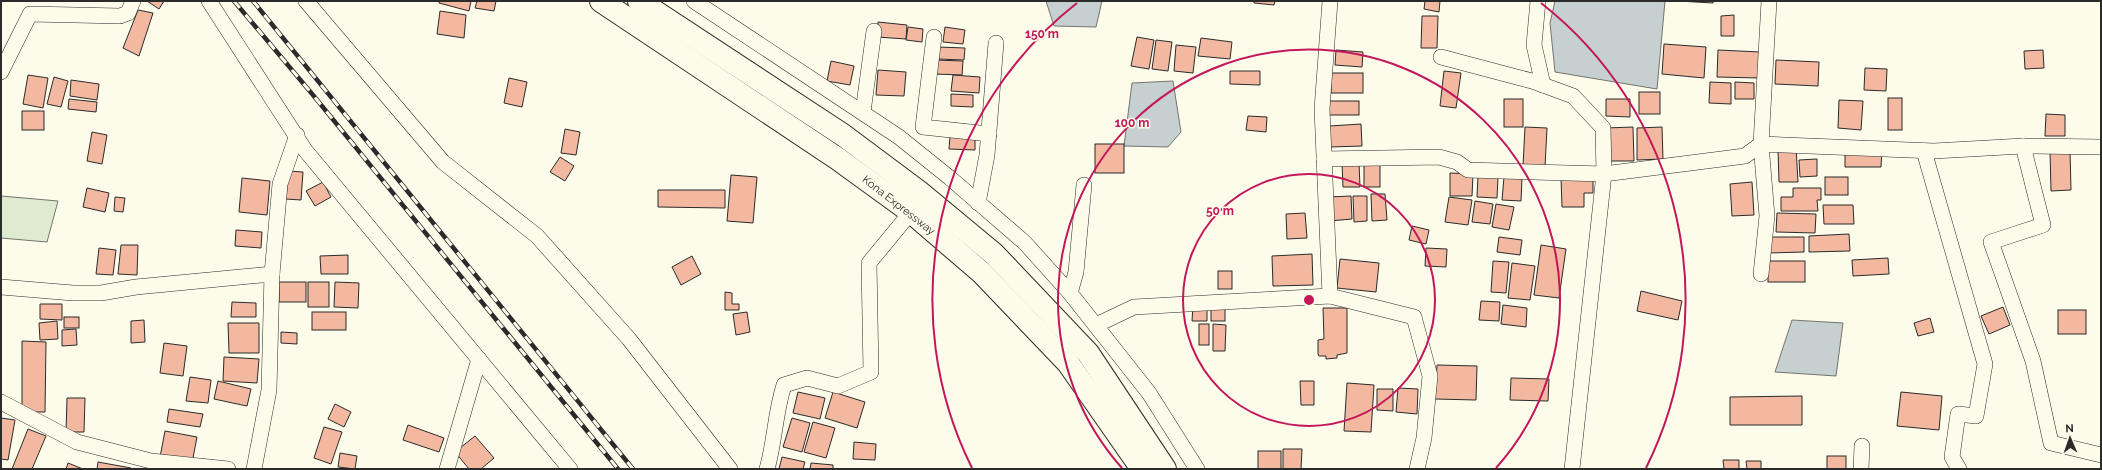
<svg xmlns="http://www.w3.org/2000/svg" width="2102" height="470" viewBox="0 0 2102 470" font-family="Raleway,sans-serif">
<rect width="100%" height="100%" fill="#fdfbea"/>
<polygon fill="#deebd1" stroke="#74746e" points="1,196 58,201 47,242 1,238"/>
<g fill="#c7d0d0" stroke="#74746e">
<polygon points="1046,1 1102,1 1096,27 1054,26"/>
<polygon points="1555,1 1665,1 1657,89 1555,72 1550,23"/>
<polygon points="1173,81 1181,132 1168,147 1124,146 1132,83"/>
<polygon points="1792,320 1843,323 1836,376 1775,372"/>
</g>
<g fill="#f2b8a0" stroke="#2b2b2b">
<polygon points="147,1 164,1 159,9"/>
<polygon points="439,1 471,1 469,11 439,3"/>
<polygon points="477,1 496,1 494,11 475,8"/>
<polygon points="1254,1 1275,1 1274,5 1254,3"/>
<polygon points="1425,1 1440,1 1439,12 1424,9"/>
<polygon points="1678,1 1713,1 1713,3"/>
<polygon points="138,10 153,13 139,56 123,48"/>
<polygon points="440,11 466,15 464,38 437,34"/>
<polygon points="1734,15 1734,36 1721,36 1721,16"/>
<polygon points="1422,16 1438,16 1437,48 1421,48"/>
<polygon points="878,22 907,25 906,39 877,37"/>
<polygon points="908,27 923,29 922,42 906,40"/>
<polygon points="945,27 965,30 963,44 943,42"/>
<polygon points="1137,37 1154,40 1149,69 1131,66"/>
<polygon points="1201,38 1232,42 1230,59 1198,56"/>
<polygon points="1156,40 1172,42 1168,71 1152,69"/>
<polygon points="1664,44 1706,47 1704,78 1662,74"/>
<polygon points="1176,45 1196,47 1193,73 1174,71"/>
<polygon points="938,47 965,48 964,60 938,59"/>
<polygon points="1336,50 1363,52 1362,67 1335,65"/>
<polygon points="1718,50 1761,52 1760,78 1717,77"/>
<polygon points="2043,50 2044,68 2025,69 2024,51"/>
<polygon points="935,60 963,61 962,75 934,74"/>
<polygon points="1776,60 1819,62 1818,86 1775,84"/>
<polygon points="831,61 854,66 850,85 827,81"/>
<polygon points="1865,68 1887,69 1886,91 1864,90"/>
<polygon points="878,70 906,72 904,96 876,95"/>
<polygon points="1230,71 1260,71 1260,85 1230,84"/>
<polygon points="1444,71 1461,73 1456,108 1440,106"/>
<rect x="1331" y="73" width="32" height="20"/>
<polygon points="28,75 48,78 43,108 23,104"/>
<polygon points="953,75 980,77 979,93 951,91"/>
<polygon points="54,77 68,81 61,107 47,104"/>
<polygon points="509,78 527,82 522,107 504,103"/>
<polygon points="71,80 99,84 97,100 70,96"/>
<polygon points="1710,82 1731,83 1731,104 1709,103"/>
<polygon points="1735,82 1754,83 1754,99 1735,99"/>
<rect x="1639" y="92" width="21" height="22"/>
<polygon points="951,94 973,95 973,107 951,106"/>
<rect x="1888" y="98" width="14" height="32"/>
<polygon points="69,99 97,102 96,112 68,109"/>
<rect x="1504" y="99" width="19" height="28"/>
<polygon points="1606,99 1630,99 1630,117 1606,116"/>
<polygon points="1839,100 1863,101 1861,130 1838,128"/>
<rect x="1326" y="101" width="33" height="14"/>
<rect x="22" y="111" width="22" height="19"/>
<polygon points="2046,114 2065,115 2065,136 2045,136"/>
<polygon points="1248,116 1267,117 1266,132 1246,130"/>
<polygon points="1361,124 1362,146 1330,147 1329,126"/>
<polygon points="1525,127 1547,128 1545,167 1523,166"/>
<polygon points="1633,127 1634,161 1606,161 1606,128"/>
<polygon points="1662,127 1663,159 1637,160 1637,128"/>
<polygon points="565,129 580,132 576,155 561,153"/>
<polygon points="92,132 107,135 102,164 87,161"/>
<polygon points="950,136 975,137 975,150 949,149"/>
<rect x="1095" y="144" width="29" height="29"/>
<polygon points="1796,147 1798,182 1779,182 1778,148"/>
<polygon points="1845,149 1882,150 1881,167 1845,167"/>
<polygon points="2070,150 2071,190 2051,191 2050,151"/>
<polygon points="560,157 574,166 565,181 550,172"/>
<polygon points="1817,159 1817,176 1800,177 1799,160"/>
<rect x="1364" y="161" width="16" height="26"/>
<polygon points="1342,163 1359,163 1360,187 1343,187"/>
<polygon points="288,171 303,172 301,200 286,199"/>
<polygon points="1450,173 1473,174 1472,196 1450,196"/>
<polygon points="731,175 757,177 753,223 727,221"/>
<polygon points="1478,176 1498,177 1497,198 1477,197"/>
<polygon points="1504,177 1522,178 1521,201 1502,200"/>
<polygon points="1593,177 1593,193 1584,193 1584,207 1562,207 1561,178"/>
<rect x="1825" y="177" width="23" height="18"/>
<polygon points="242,178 270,181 267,215 239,212"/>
<polygon points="323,182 331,197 315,206 306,191"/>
<polygon points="1752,182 1754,215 1732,216 1730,184"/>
<polygon points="87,188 109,193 105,212 83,207"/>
<polygon points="1793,188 1821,188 1821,200 1817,200 1818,211 1781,211 1781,197 1793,197"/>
<polygon points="658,190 725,190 725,208 658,207"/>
<polygon points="1371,194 1385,194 1387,220 1372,221"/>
<polygon points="1351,196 1352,219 1329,221 1328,197"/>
<polygon points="1353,196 1367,196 1367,221 1354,222"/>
<polygon points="115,197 125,198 123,212 114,211"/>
<polygon points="1449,197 1472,200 1468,225 1445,222"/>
<polygon points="1475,201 1493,204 1490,224 1472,222"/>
<polygon points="1496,204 1514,207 1509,230 1492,227"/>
<polygon points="1823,205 1853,205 1854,224 1824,224"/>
<polygon points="1305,213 1307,238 1287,239 1286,214"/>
<polygon points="1777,213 1816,214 1815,233 1776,232"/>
<polygon points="1412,226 1429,230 1426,244 1409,240"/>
<polygon points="236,230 262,232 261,248 235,246"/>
<polygon points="1849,234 1850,251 1809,252 1809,236"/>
<polygon points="1499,237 1522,240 1520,255 1497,252"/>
<polygon points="1768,237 1804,237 1804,252 1768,253"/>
<polygon points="121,245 138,245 137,275 118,274"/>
<polygon points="1541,245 1566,249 1559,298 1534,295"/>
<polygon points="99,248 116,250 113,275 96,274"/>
<polygon points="1426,248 1447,249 1446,267 1425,266"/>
<polygon points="1312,254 1313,285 1273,286 1272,256"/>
<polygon points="348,255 348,274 321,274 320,256"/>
<polygon points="692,256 701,274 681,285 672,267"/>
<polygon points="1888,258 1889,274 1853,276 1852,260"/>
<polygon points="1340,259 1379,263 1376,292 1337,288"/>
<polygon points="1493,261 1509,262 1506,293 1491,292"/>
<rect x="1768" y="261" width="37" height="21"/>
<polygon points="1512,263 1535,266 1530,300 1508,298"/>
<rect x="1218" y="271" width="14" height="18"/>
<rect x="279" y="282" width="27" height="20"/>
<rect x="308" y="282" width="21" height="25"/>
<polygon points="335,282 359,283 358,308 334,307"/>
<polygon points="1641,291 1682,301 1678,320 1637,311"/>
<polygon points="725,292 732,293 732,304 739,304 739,310 725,310"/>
<polygon points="1481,301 1500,302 1499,321 1479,320"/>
<polygon points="232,302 256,303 256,317 231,317"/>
<polygon points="40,304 62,304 62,320 40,319"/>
<polygon points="1193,305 1207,305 1207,321 1192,321"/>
<rect x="1211" y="305" width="14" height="16"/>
<polygon points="1503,305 1527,308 1526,327 1501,324"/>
<polygon points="2003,307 2010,325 1989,334 1981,316"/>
<polygon points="1323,308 1347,308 1347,353 1337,355 1337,358 1326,359 1326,356 1319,356 1318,354 1318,340 1324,339"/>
<rect x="2058" y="310" width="28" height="24"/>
<rect x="312" y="312" width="34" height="18"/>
<polygon points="747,312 750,332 736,335 733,314"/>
<rect x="64" y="317" width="15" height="11"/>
<polygon points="1930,318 1934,332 1918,336 1914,323"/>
<polygon points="144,320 145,342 131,343 131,321"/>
<polygon points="57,321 58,339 40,340 39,323"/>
<polygon points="228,323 259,323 259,353 229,353"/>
<rect x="1199" y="324" width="10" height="21"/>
<polygon points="1213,324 1226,325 1225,351 1213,351"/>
<polygon points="76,329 77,345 62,346 62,330"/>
<polygon points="281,332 297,333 297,344 281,343"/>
<polygon points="22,341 46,342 45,412 22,412"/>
<polygon points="164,343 187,346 183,376 160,373"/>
<polygon points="224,357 259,359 257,383 223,381"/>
<polygon points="1437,365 1477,366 1476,400 1435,399"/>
<polygon points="190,377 211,380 208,403 186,401"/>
<polygon points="1511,378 1549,379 1548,401 1510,400"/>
<polygon points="218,381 251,389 247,406 214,399"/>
<polygon points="1300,381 1314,381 1314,405 1301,405"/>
<polygon points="1347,383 1374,385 1371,432 1344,431"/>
<polygon points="1398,388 1418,389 1417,414 1396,412"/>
<polygon points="1377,389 1393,389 1393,411 1377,410"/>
<polygon points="798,392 825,398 820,419 793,413"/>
<polygon points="833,392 865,402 857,428 825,418"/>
<polygon points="1901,392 1942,396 1939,430 1897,426"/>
<polygon points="1802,396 1802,425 1730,425 1730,397"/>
<polygon points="67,398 85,398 84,432 66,432"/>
<polygon points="335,404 351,412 344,427 328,419"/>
<polygon points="169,409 203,414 200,427 167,422"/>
<polygon points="1,418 15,420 8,460 1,459"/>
<polygon points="792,418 810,423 802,452 783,447"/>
<polygon points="813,422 835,428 826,458 804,452"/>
<polygon points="408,425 444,438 439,452 403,440"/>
<polygon points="324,427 342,432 331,464 314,458"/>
<polygon points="28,429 46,436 32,469 12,469"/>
<polygon points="165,431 197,437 192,463 160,457"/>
<polygon points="475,436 494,458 481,469 469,469 455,452"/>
<polygon points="854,442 876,444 875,460 853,459"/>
<polygon points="1283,449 1302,449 1301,469 1283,469"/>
<rect x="1258" y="451" width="23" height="18"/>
<polygon points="340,453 357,456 355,469 338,467"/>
<rect x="1827" y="456" width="19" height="13"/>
<polygon points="782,457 805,462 803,469 779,469"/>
<polygon points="1723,460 1739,460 1739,469 1724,469"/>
<polygon points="1746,461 1761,461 1761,469 1747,469"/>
<polygon points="98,462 131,468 131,469 97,469"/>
<polygon points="68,463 83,469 66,469"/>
<polygon points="811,463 833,465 833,469 810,469"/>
</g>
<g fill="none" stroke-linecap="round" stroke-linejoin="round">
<g stroke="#2b2b2b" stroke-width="16">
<g id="street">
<polyline points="209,1 305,150 570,469"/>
<polyline points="306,1 443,162 537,236 629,339 730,469"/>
<polyline points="694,1 899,137 950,178 1025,243 1070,293 1149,393 1197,469"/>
<polyline points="1538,1 1534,45 1543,85"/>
<polyline points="934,37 923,127 989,134"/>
<polyline points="1,72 30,14 120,16 128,13 133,1"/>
<polyline points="863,112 874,31"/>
<polyline points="2023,146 2043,225 1991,242 2033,361 2051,443 2101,455"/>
<polyline points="1924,151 1985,364 1976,416 1958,414 1952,457 1959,469"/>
<polyline points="1324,159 1439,157 1457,162 1468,170 1604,174 1603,128 1573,96 1532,81 1441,57"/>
<polyline points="978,203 987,155 996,43"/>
<polyline points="272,274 280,184 297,135"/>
<polyline points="1761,274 1767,216 1761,144 1934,151 2023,146 2101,147"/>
<polyline points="1,287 73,293 101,293 136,287 272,274 269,390 254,469"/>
<polyline points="1070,293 1076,272 1084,185"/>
<polyline points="1330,296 1322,109 1330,1"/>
<polyline points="1096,325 1134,307 1330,296 1414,317 1430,376 1424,438 1417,469"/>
<polyline points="1,402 77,442 151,461 228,469"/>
<polyline points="447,469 479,359"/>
<path d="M767,469C775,441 775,413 784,385L807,378L838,386L871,372L869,263L911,212"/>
<polyline points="1572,469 1604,174 1745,156 1761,144 1769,1"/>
<polyline points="1861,469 1862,446"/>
</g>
</g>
<g stroke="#2b2b2b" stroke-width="24">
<g id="highway">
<polyline points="601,1 838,159 911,212 982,273 1068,363 1142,469"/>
<polyline points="639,1 843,135 918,191 994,254 1088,353 1165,469"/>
</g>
</g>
<use href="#street" stroke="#fdfbea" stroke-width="15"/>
<use href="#highway" stroke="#fdfbea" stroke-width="22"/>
<g stroke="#2b2b2b" stroke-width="4.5">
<g id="rail">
<polyline points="234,1 313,95 618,469"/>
<polyline points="253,1 633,469"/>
</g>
</g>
<use href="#rail" stroke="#fdfbea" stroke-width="3" stroke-dasharray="9" stroke-linecap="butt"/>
</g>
<g fill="none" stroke="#c2185b" stroke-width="2">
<circle cx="1309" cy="300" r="126"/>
<path d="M1122 468A251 251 0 1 1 1496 468"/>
<path d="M972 468A377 377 0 0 1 1077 3M1541 3A377 377 0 0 1 1646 468"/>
</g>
<g text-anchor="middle" stroke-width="3" stroke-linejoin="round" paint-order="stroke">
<g font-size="11" fill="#2b2b2b" stroke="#fdfbea">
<text transform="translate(899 205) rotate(38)" y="4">Kona Expressway</text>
</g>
</g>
<circle cx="1309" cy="300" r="6" fill="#c2185b" stroke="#fdfbea" stroke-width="2"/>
<g font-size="12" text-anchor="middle" font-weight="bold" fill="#c2185b" stroke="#fdfbea" stroke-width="3" stroke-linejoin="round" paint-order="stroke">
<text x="1042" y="38">150 m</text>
<text x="1132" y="127">100 m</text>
<text x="1220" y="215">50 m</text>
</g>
<rect width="2102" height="470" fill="none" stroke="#2b2b2b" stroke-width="4"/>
<g transform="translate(2070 438) rotate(358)" stroke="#fdfbea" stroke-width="3" paint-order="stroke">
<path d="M0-3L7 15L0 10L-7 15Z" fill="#2b2b2b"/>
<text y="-6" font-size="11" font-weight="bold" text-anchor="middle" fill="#2b2b2b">N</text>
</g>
</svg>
